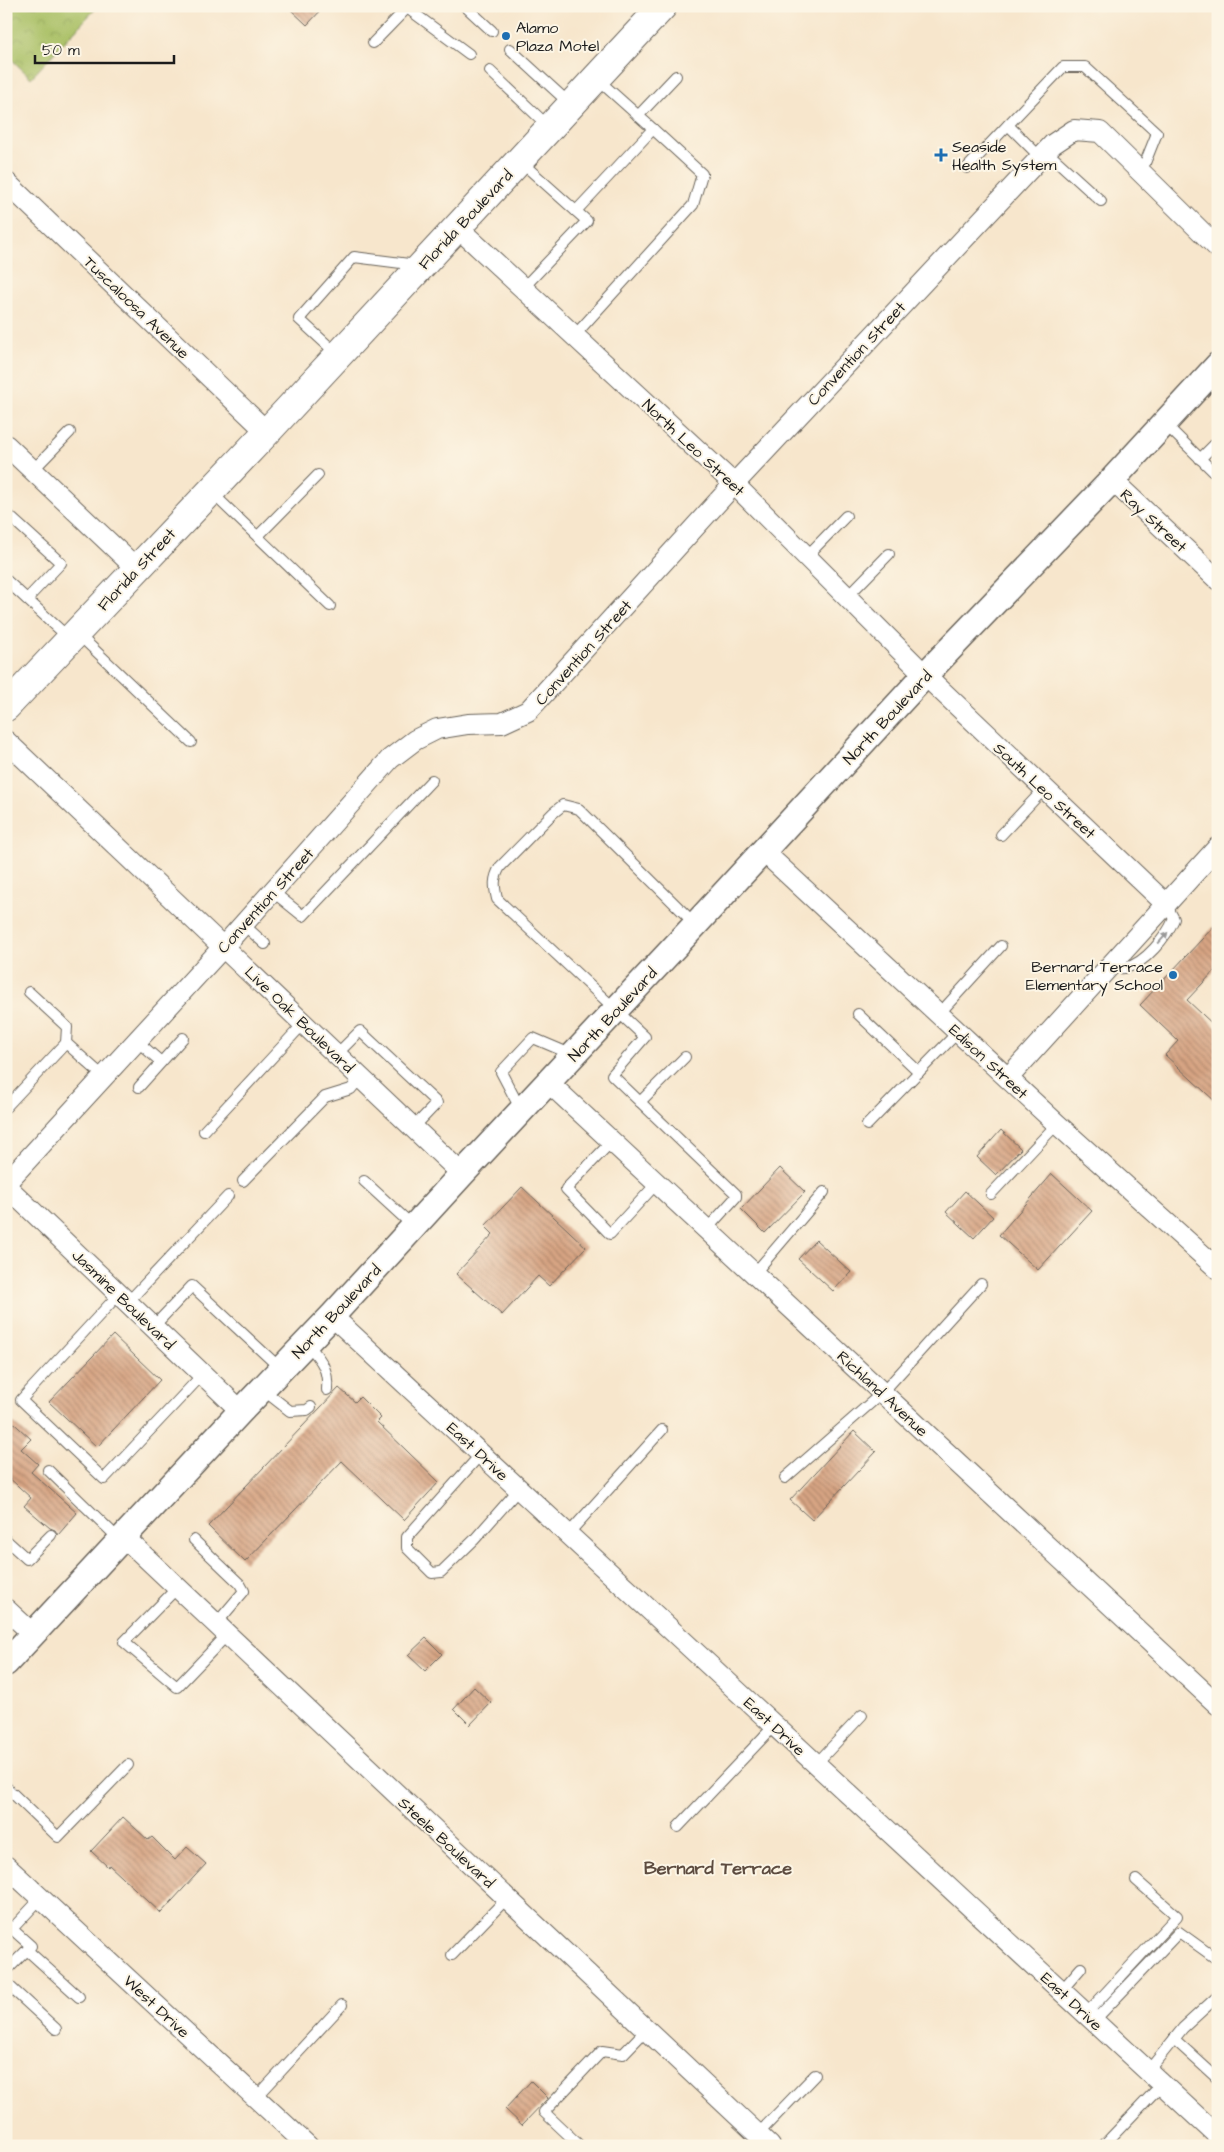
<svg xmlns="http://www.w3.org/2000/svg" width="1224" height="2152" viewBox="0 0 1224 2152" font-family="'Architects Daughter',sans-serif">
<defs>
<pattern id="park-crowns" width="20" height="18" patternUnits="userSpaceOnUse" patternTransform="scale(1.25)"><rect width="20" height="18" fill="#a8bf64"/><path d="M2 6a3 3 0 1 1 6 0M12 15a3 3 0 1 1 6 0" fill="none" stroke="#90a456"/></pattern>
<pattern id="building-back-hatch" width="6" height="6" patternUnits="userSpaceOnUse" patternTransform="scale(1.25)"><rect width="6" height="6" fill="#d7a483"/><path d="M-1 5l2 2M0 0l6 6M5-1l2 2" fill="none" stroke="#ae856a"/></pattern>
</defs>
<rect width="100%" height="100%" fill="#fcf5e5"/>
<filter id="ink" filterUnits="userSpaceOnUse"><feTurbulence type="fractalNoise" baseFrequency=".02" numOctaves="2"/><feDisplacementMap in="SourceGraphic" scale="10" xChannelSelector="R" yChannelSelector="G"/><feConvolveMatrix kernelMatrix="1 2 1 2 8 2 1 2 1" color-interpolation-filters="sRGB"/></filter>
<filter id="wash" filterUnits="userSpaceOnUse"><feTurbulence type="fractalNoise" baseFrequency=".0096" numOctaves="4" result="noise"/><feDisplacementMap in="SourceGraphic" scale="20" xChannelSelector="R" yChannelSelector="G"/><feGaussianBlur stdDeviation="1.12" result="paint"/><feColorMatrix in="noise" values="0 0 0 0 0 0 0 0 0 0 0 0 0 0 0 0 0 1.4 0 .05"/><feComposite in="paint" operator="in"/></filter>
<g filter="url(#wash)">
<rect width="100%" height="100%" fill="#f7e6cc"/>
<polygon fill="url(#park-crowns)" stroke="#626e40" points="6,6 98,6 31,78 6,54"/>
<g id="blocks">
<g fill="url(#building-back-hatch)">
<polygon points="287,6 325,6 307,25"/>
<polygon points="1218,922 1218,967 1187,1000 1218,1029 1218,1104 1165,1055 1178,1041 1140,1005"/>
<polygon points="1001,1130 1021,1149 996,1175 977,1157"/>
<polygon points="780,1168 805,1192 765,1233 741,1209"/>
<polygon points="1052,1174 1092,1211 1038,1270 999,1235"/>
<polygon points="522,1187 586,1247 549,1286 538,1276 502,1315 456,1274 493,1234 485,1226"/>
<polygon points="965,1191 993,1217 974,1238 946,1212"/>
<polygon points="816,1240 851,1272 833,1291 798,1259"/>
<polygon points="113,1335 160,1380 97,1447 49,1402"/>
<polygon points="339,1388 355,1402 360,1397 381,1418 377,1422 439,1482 404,1520 342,1461 245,1562 208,1526"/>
<polygon points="6,1416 31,1439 21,1449 38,1464 31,1472 77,1513 58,1535 55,1530 50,1528 24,1506 31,1498 6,1475"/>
<polygon points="854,1431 876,1452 812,1520 790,1500"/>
<polygon points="426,1638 442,1654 425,1671 408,1655"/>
<polygon points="474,1687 491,1703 470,1725 454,1709"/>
<polygon points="123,1817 148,1840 152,1837 175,1860 187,1847 206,1864 161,1913 109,1865 108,1867 91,1851"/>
<polygon points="531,2081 548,2098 522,2125 505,2109"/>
</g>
</g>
</g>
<g filter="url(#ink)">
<use href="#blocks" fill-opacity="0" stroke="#69635a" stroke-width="1"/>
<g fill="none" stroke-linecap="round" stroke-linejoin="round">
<g stroke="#69635a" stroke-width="12">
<g id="service">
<polyline points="465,6 492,31"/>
<polyline points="407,8 469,54"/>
<polyline points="373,43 409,6"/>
<polyline points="510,49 570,104"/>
<polyline points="490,71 549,127"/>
<polyline points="638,116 676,76"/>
<polyline points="1008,125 1040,157"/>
<polyline points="1046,151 1101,201"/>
<polyline points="521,162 587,221 524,287"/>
<polyline points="967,168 1063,67 1085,67 1157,133 1141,173"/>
<polyline points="576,211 653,129 596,78"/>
<polyline points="575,335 693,205 702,174 653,129"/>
<polyline points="337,354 299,319 354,257 417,265"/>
<polyline points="1165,424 1218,476"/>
<polyline points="1200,459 1218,441"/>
<polyline points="33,470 70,432"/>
<polyline points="211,492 330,606"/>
<polyline points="6,513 61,563 27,599"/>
<polyline points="258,536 318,475"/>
<polyline points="806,557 846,516"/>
<polyline points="6,580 70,639"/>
<polyline points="847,597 889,554"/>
<polyline points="78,634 191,742"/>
<polyline points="1001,835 1044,789"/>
<polyline points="272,891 303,916 432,780"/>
<polyline points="243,924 265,944"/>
<path d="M695,924L579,809L563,805L553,813L500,867C493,879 494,886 497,899L645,1037L612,1075L736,1194V1197L707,1229"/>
<path d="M1110,967C1114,967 1121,969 1125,968C1145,964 1167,936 1174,919L1166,904"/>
<polyline points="29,992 67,1027 66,1043"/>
<polyline points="858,1014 919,1072"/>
<polyline points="939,1014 1001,946"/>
<polyline points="137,1041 161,1062"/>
<polyline points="337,1054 360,1031 437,1103 413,1128"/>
<polyline points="139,1087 183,1038"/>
<polyline points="640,1102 685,1057"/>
<polyline points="6,1107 66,1043 104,1077"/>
<polyline points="521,1110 501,1072 533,1038 573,1055"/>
<polyline points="867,1125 958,1032"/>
<polyline points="204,1131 304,1023"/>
<polyline points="612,1141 566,1189 610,1234 657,1183"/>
<polyline points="243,1181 325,1097 351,1089 361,1077"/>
<polyline points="364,1181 413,1226"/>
<polyline points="991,1194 1057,1124"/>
<polyline points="754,1274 824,1192"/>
<polyline points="119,1294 21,1400 104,1479 203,1374"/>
<polyline points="128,1302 228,1196"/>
<polyline points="153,1327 192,1286 281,1369"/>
<path d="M307,1343C320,1359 329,1368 327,1390"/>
<polyline points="262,1389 290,1411 307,1410 311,1407"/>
<polyline points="481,1454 407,1537 407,1548 432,1573 441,1572 474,1540 519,1489"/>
<polyline points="48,1470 121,1541"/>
<polyline points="785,1478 882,1393 981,1284"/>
<polyline points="568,1534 662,1430"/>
<polyline points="6,1540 27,1559 51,1535"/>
<polyline points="194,1540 240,1584 244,1591 216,1624"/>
<polyline points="177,1588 124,1642 177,1687 227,1635"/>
<polyline points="816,1764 862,1715"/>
<polyline points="6,1787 58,1837 128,1765"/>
<polyline points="678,1827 774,1726"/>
<polyline points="6,1923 12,1929 41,1898"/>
<polyline points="27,1950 79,1997"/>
<polyline points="452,1955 507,1898"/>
<polyline points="6,1971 31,1946 12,1929"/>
<polyline points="6,1983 56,2029"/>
<polyline points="1061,1991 1081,1968"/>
<polyline points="1086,2014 1177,1916 1136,1880"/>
<polyline points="1094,2021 1179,1932 1218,1960"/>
<polyline points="1174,2039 1218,2079"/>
<polyline points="1148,2071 1183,2028 1218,1996"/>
<polyline points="256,2098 342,2005"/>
<polyline points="758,2134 815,2075"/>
<polyline points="578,2144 544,2112 602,2051 623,2054 647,2029"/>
<polyline points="1103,2146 1162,2084"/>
</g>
</g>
<g stroke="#69635a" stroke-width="22">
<g id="minor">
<polyline points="6,182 267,432"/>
<polyline points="457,227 734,484 925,675 1166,904"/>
<polyline points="6,445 137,569"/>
<polyline points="1112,480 1218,580"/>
<polyline points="6,741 462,1174"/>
<polyline points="763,851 1057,1124 1218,1269"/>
<polyline points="1008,1078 1218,847"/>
<polyline points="548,1082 1218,1705"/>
<polyline points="6,1183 224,946 390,759 415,740 437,729 468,724 502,723 528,711 734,484 1053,144 1074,130 1100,132 1218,248"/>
<polyline points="6,1186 241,1411"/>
<polyline points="332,1316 1218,2136"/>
<polyline points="125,1538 770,2146"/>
<polyline points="6,1609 33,1634"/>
<polyline points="6,1866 308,2146"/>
</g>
</g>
<g stroke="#69635a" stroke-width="28">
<polyline id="tertiary" points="6,1663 241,1411 332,1316 462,1174 696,924 925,675 1112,480 1218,365"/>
</g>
<g stroke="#69635a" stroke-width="30">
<polyline id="secondary" points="6,707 267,432 663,6"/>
</g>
<use href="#service" stroke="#fff" stroke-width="10"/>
<use href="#minor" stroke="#fff" stroke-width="20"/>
<use href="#tertiary" stroke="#fff" stroke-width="25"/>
<use href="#secondary" stroke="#fff" stroke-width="28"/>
</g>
<defs><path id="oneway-solid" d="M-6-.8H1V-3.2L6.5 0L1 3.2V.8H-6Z" transform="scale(1.25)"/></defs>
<use fill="#999" href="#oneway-solid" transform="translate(1163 938) rotate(-49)"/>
</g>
<g fill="#1f6fb2" stroke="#fcf5e5" stroke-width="2">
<circle cx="506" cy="36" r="5"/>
<path d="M938.5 147.5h5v5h5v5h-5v5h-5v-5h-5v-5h5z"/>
<circle cx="1173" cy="975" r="5"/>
</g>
<g text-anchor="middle" stroke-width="4" stroke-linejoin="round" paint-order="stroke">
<g font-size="16" fill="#1c1c1c" stroke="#fcf5e5" text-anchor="start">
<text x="516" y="33">Alamo<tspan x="516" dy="18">Plaza Motel</tspan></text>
<text x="952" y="152">Seaside<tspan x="952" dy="18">Health System</tspan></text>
<text x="1163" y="972" text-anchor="end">Bernard Terrace<tspan x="1163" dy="18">Elementary School</tspan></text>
</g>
<g font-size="16" fill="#1c1c1c" stroke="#fcf5e5">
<text transform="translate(465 219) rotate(-47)" y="6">Florida Boulevard</text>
<text transform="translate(137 307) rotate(44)" y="6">Tuscaloosa Avenue</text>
<text transform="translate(856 353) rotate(-47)" y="6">Convention Street</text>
<text transform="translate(694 447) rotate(43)" y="6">North Leo Street</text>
<text transform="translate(1154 520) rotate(43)" y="6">Ray Street</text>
<text transform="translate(136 569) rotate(-47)" y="6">Florida Street</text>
<text transform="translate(583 652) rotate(-48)" y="6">Convention Street</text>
<text transform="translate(887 717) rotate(-47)" y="6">North Boulevard</text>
<text transform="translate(1045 790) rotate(43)" y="6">South Leo Street</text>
<text transform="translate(265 900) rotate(-48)" y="6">Convention Street</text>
<text transform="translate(612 1014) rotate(-47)" y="6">North Boulevard</text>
<text transform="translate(300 1019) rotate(44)" y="6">Live Oak Boulevard</text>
<text transform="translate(989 1061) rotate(43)" y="6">Edison Street</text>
<text transform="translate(124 1299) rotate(44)" y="6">Jasmine Boulevard</text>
<text transform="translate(336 1311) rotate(-47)" y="6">North Boulevard</text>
<text transform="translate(883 1393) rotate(43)" y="6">Richland Avenue</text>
<text transform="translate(478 1451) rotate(43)" y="6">East Drive</text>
<text transform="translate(775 1726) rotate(43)" y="6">East Drive</text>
<text transform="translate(447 1842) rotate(43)" y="6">Steele Boulevard</text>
<text transform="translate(1072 2001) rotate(43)" y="6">East Drive</text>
<text transform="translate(157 2006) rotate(43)" y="6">West Drive</text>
</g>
<g font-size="18" font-weight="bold" fill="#5d4c40" stroke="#fcf5e5">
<text x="718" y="1874">Bernard Terrace</text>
</g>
</g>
<rect width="1224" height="2152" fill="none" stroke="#fcf5e5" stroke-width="25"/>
<path d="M35 55v8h139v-8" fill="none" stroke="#1c1c1c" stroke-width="2.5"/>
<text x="42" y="55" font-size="15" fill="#1c1c1c" stroke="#fcf5e5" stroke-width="4" paint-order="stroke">50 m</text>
</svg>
